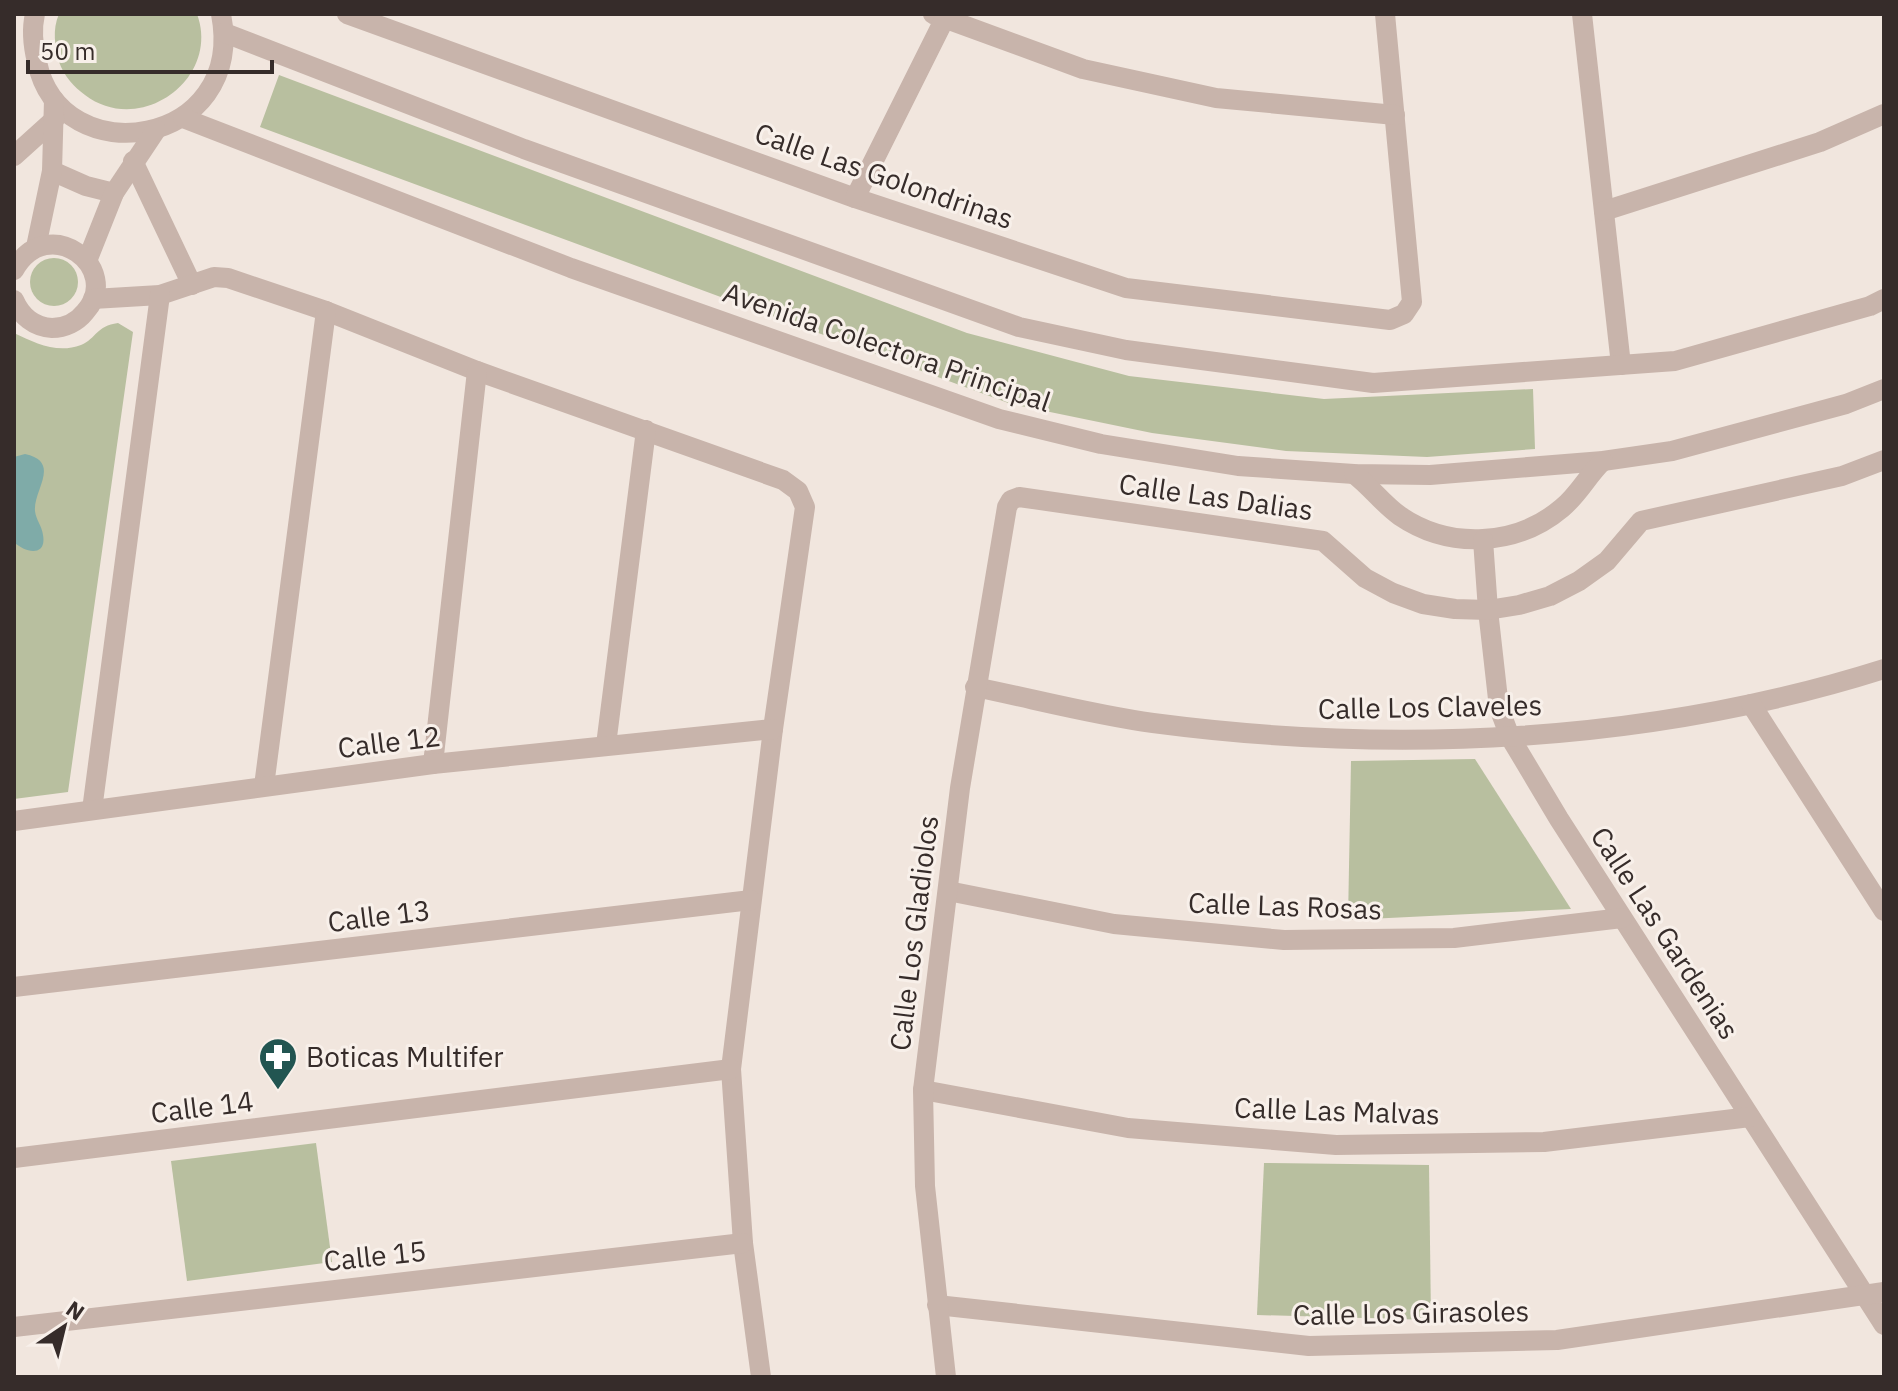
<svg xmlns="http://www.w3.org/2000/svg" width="1898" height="1391" viewBox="0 0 1898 1391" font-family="'IBM Plex Sans',sans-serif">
<rect width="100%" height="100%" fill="#f1e6de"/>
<g fill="#b8bf9f">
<path d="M59,14H197C221,79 140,137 85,95C74,87 64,76 59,62C55,46 52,30 59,14Z"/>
<polygon points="279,75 967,333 1129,376 1324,399 1533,389 1535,449 1427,457 1286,451 1152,433 1011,404 260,127"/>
<circle cx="54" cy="282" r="24"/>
<path d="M118,323L133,332L68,792L14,799V333C35,343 57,354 81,345C97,338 96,326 118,323Z"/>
<polygon points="1475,759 1571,909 1348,920 1351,761"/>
<polygon points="316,1143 332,1262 187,1281 171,1161"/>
<polygon points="1264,1163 1429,1165 1431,1320 1257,1315"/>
</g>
<path fill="#7faba8" d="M25,454C62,462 33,490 35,511C36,520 42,526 43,535C47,557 25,553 14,542V457Z"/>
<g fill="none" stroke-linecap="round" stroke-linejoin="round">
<g stroke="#c8b4ab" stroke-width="20">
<path d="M35,14C31,31 33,46 37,62C61,176 247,147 221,14"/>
<polyline points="347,14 855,198 1126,288 1390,320 1404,314 1412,302 1385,14"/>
<polyline points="933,14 1083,69 1216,98 1395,115"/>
<polyline points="1582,14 1621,365"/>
<polyline points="225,33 524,149 1019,327 1126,350 1373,383 1675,361 1870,306 1884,299"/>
<polyline points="183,118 571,268 999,419 1101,444 1238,466 1354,474 1430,475 1603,461 1672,451 1846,404 1884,389"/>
<polyline points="14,156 55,119"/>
<polyline points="133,161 192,285"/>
<polyline points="52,171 86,186 114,193"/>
<polyline points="855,198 947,14"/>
<polyline points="1604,211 1820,142 1884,114"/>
<polyline points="36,247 52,171 54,100"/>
<polyline points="87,261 114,193 156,130"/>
<path d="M14,270C48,210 124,269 85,312C77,322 65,328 52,328C34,327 21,316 14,300"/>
<polyline points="93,299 160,295 214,277 228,278 326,311 477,371 783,480 798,491 805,507 773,729 731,1069 743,1243 761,1377"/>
<path d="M1354,474C1371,487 1383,504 1400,516C1450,550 1517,546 1562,508C1579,494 1588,475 1603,461"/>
<polyline points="1483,540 1488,610 1499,708 1510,737 1559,819 1884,1325"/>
<path d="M975,687C1034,699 1094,715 1153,723C1396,755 1650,743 1884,669"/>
<polyline points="1751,704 1884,911"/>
<polyline points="606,745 646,430"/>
<polyline points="433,764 477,371"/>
<polyline points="264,786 326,311"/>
<polyline points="92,810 160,295"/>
<polyline points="14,821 433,764 773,729"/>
<polyline points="948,891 1114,924 1284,940 1454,938 1622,918"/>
<polyline points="14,987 751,900"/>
<polyline points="923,1090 1128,1128 1336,1145 1544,1142 1750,1117"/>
<polyline points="14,1158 731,1069"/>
<polyline points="937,1305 1309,1346 1557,1340 1884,1292"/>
<polyline points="14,1327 743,1243"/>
<polyline points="946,1377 925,1186 923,1090 960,788 1007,507 1011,500 1019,497 1323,541 1365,578 1393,593 1423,604 1455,609 1488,610 1519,605 1550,596 1579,581 1607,561 1641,521 1842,476 1884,460"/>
</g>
</g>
<defs>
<g id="pharmacy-pin" transform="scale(2)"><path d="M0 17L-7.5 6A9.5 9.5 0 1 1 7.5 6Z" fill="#225551" stroke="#f8f0ea"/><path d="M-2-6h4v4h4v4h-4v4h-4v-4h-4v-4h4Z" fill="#fff"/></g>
</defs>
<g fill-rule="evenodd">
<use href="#pharmacy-pin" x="278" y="1057"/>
</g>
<g text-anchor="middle" stroke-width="6" stroke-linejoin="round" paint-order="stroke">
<g font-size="28" fill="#362c2a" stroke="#f8f0ea">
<text transform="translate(884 176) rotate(19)" y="10">Calle Las Golondrinas</text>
<text transform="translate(887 347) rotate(19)" y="10">Avenida Colectora Principal</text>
<text transform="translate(1216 497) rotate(8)" y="10">Calle Las Dalias</text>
<text transform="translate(1430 707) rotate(-1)" y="10">Calle Los Claveles</text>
<text transform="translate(389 742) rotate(-7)" y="10">Calle 12</text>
<text transform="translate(1285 906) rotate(2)" y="10">Calle Las Rosas</text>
<text transform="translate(379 916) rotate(-7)" y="10">Calle 13</text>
<text transform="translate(914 933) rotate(-83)" y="10">Calle Los Gladiolos</text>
<text transform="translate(1665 933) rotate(57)" y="10">Calle Las Gardenias</text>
<text transform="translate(202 1107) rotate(-7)" y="10">Calle 14</text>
<text transform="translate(1337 1111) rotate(2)" y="10">Calle Las Malvas</text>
<text transform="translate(375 1256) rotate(-6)" y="10">Calle 15</text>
<text transform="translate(1411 1313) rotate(-1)" y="10">Calle Los Girasoles</text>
</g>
<g font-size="28" fill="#362c2a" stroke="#f8f0ea" text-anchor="start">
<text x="306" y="1067">Boticas Multifer</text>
</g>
</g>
<rect width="1898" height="1391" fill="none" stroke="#362c2a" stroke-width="32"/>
<g transform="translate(64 1327) rotate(35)" stroke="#f8f0ea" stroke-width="6" paint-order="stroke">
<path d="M0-6L14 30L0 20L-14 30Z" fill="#362c2a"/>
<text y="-12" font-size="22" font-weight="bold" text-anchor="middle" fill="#362c2a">N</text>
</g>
<path d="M28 60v12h244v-12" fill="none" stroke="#362c2a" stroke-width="4"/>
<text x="40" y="60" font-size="24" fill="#362c2a" stroke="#f8f0ea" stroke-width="6" paint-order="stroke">50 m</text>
</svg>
